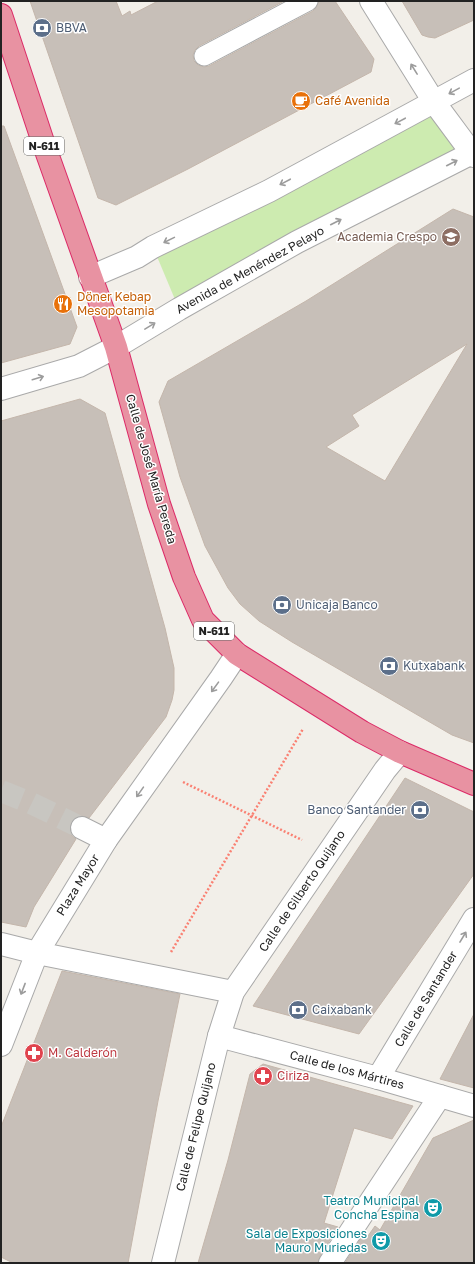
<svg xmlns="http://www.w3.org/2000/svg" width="475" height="1264" viewBox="0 0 475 1264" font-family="'Golos Text',sans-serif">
<rect width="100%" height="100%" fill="#f2efe9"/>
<polygon fill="#cdebb0" points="434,102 472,153 179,309 153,247"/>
<g fill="#c7bfb8" stroke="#c4b6ab" fill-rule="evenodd">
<polygon points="30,1 116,1 122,16 130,11 131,15 158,1 284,1 199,46 195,50 193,55 194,61 198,65 204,67 209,66 313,11 317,6 319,1 335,1 374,59 371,72 188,169 116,205 98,198"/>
<polygon points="402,1 474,1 474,20 435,38 428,37 422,35"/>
<polygon points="1,126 4,126 77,327 70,344 1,363"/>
<path d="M453,209L474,217V743L452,735L292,642L259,621L240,604L228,588L205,546L180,477L159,402L168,381L306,301ZM467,344L385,481L326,447L359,426L352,415Z"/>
<polygon points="80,399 105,413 165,628 174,668 174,690 172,700 166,717 89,818 81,816 75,817 71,822 70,829 71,835 76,839 34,907 26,927 1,922 1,421"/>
<polygon points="405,778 474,812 474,874 359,1034 253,1006"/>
<polygon points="62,971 180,994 158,1101 128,1263 13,1263 1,1257 1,1127"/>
<polygon points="474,1014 474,1088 440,1079"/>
<polygon points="263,1064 413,1106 392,1139 354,1128 324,1223 338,1227 320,1256 318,1263 198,1263 228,1160 250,1074"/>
<polygon points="474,1120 474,1263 345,1263 363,1235 368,1236 375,1226 380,1230 433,1138"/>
</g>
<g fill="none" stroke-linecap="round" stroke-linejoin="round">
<polyline stroke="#c8c6c1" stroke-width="22" stroke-dasharray="22 11" stroke-linecap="butt" points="1,791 31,803 82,828"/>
<g stroke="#a9a9a9" stroke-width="21">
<polyline id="lane" points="204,56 308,1"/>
</g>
<g stroke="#a9a9a9" stroke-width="24">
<g id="street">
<polyline points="371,1 434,102 474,156"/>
<polyline points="90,277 137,257 153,247 269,191 474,80"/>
<polyline points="1,389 79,366 116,347 179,309 297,242 474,152"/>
<polyline points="82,828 106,840"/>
<polyline points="1,944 37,953 233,992"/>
<polyline points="219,1036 378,1078 474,1106"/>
<polyline points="1,1045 37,953 106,840 221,678 237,654"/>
<polyline points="378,1078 474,919"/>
<polyline points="163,1263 219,1036 233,992 385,770 400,752"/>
<polyline points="330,1263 440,1096"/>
</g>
</g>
<g stroke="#dc2a67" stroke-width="24">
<polyline id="highway" points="1,15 44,145 116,347 159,504 184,577 203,620 237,654 362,732 400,752 474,784"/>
</g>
<g stroke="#fa8072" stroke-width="2.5" stroke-dasharray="2 2" stroke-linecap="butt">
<polyline points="183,782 302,840"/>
<polyline points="171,952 303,729"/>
</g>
<use href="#lane" stroke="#fff" stroke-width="19"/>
<use href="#street" stroke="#fff" stroke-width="22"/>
<use href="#highway" stroke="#e892a2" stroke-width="22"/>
</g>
<defs><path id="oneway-shaft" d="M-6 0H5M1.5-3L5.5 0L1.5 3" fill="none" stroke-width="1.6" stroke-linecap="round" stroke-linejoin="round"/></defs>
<g stroke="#9c9c9c">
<use href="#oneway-shaft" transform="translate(414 69) rotate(-122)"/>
<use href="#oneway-shaft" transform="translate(454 91) rotate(151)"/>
<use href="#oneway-shaft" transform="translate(400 121) rotate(152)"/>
<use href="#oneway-shaft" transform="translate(452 163) rotate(-27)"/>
<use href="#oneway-shaft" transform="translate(285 182) rotate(152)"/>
<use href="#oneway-shaft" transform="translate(336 222) rotate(-27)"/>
<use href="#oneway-shaft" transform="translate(169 240) rotate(154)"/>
<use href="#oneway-shaft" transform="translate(150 326) rotate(-31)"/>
<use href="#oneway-shaft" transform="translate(38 378) rotate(-17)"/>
<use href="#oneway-shaft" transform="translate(215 687) rotate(126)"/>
<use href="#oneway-shaft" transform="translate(140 792) rotate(125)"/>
<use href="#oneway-shaft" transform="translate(463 937) rotate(-59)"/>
<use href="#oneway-shaft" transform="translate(23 989) rotate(111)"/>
</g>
<defs>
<g id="bank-disc" transform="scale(1)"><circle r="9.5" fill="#5c6f8a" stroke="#fff"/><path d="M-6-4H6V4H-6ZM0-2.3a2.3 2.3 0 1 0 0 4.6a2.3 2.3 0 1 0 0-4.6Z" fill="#fff"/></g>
<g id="cafe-disc" transform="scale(1)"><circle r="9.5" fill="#e8710a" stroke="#fff"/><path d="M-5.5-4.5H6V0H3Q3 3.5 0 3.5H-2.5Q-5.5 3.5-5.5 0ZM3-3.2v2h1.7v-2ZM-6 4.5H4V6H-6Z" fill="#fff"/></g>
<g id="school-disc" transform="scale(1)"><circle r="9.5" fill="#8d6e63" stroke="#fff"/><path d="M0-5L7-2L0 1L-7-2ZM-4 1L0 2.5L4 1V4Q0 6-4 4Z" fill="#fff"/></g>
<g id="restaurant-disc" transform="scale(1)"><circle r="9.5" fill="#e8710a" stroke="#fff"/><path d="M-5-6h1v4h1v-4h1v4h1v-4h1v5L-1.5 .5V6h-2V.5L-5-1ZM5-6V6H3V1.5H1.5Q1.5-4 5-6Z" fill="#fff"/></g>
<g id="pharmacy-disc" transform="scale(1)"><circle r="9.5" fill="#e0444e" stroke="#fff"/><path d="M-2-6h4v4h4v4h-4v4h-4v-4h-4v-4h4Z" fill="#fff"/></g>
<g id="theatre-disc" transform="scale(1)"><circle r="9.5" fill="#0f9aa8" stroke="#fff"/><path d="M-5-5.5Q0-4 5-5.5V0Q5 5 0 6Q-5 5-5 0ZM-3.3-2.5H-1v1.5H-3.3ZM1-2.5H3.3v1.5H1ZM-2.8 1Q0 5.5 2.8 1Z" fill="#fff"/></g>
</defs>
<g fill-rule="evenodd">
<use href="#bank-disc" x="42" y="28"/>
<use href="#cafe-disc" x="301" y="101"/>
<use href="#school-disc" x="451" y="237"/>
<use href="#restaurant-disc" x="63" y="304"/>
<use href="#bank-disc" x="282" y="605"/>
<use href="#bank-disc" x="389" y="666"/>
<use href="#bank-disc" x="420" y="810"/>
<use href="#bank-disc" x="298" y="1010"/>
<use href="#pharmacy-disc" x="34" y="1053"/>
<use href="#pharmacy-disc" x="263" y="1076"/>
<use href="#theatre-disc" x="433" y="1208"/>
<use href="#theatre-disc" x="381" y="1241"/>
</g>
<g text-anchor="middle" stroke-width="3" stroke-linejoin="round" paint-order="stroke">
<g fill="#fff" stroke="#646464" stroke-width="1">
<rect x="24" y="137" width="40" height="18" rx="3"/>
<rect x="194" y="622" width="40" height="18" rx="3"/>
</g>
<g font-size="11" font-weight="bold" fill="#222">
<text x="44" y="150">N-611</text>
<text x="214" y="635">N-611</text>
</g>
<g font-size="12" fill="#4e5e75" stroke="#fff" text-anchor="start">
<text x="56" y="32">BBVA</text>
<text x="296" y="609">Unicaja Banco</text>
<text x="403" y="670">Kutxabank</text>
<text x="406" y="814" text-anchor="end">Banco Santander</text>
<text x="312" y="1014">Caixabank</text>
</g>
<g font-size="12" fill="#c56008" stroke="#fff" text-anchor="start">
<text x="315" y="105">Café Avenida</text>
<text x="77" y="301">Döner Kebap<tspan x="77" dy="14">Mesopotamia</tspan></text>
</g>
<g font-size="12" fill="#785e54" stroke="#fff" text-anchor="end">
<text x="437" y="241">Academia Crespo</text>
</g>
<g font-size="12" fill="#222" stroke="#fff">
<text transform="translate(250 270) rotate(-29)" y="4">Avenida de Menéndez Pelayo</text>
<text transform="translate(151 469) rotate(74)" y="4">Calle de José María Pereda</text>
<text transform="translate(78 885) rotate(-58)" y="4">Plaza Mayor</text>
<text transform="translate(302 891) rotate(-56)" y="4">Calle de Gilberto Quijano</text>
<text transform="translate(426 999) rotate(-59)" y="4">Calle de Santander</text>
<text transform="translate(347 1070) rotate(15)" y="4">Calle de los Mártires</text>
<text transform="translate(196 1127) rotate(-76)" y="4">Calle de Felipe Quijano</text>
</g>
<g font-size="12" fill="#be3a42" stroke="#fff" text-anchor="start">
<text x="48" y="1057">M. Calderón</text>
<text x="277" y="1080">Ciriza</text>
</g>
<g font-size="12" fill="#0d838f" stroke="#fff" text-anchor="end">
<text x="419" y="1205">Teatro Municipal<tspan x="419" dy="14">Concha Espina</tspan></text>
<text x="367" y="1238">Sala de Exposiciones<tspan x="367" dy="14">Mauro Muriedas</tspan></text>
</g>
</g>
<rect width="475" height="1264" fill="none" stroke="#222222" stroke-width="4"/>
</svg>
